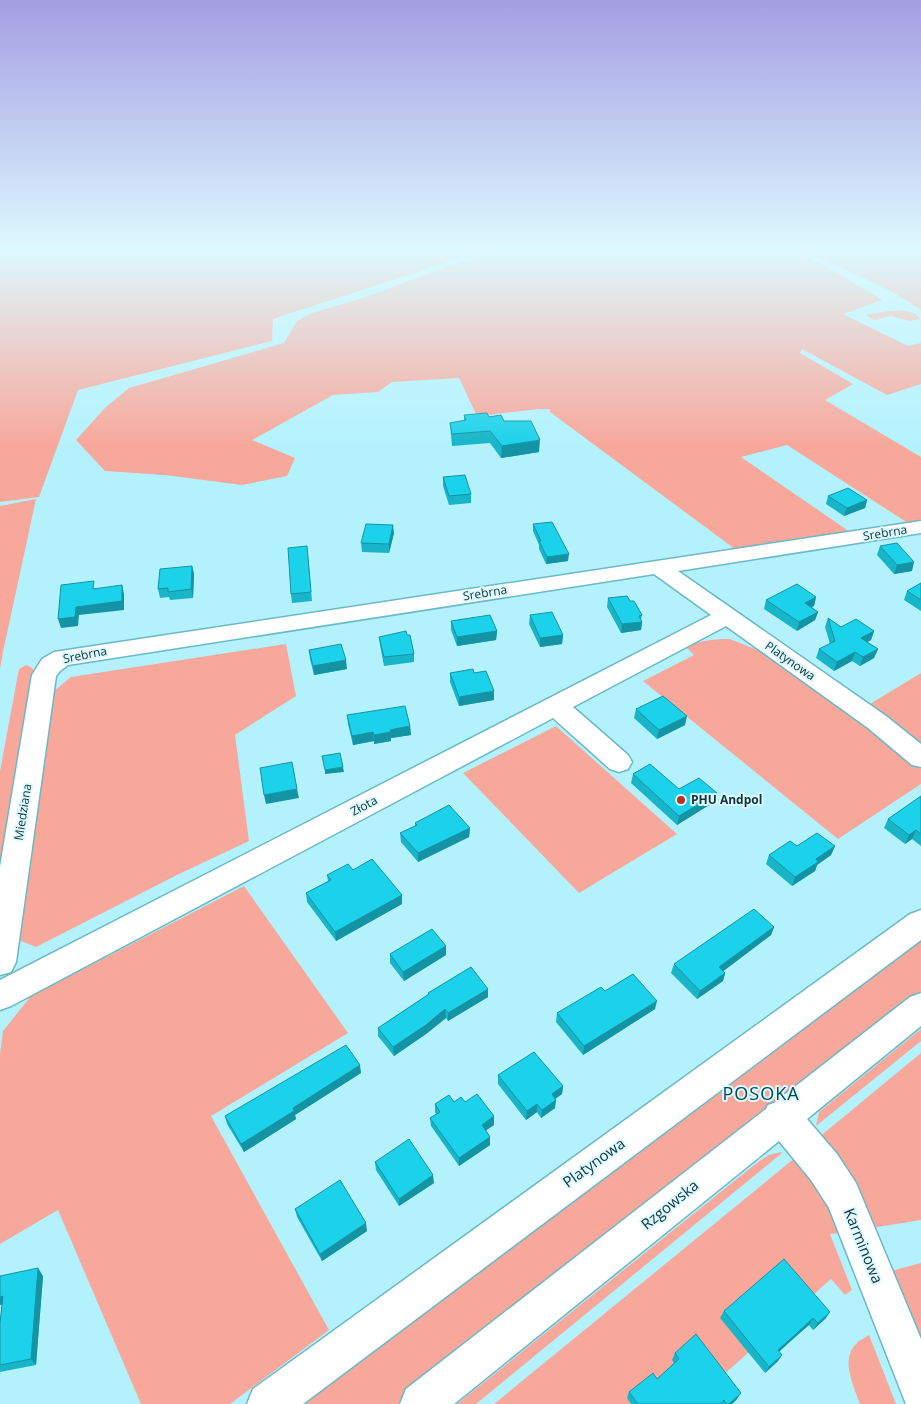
<svg xmlns="http://www.w3.org/2000/svg" width="921" height="1404" viewBox="0 0 921 1404" font-family="'Open Sans',sans-serif">
<rect width="100%" height="100%" fill="#b3f2fd"/>
<g fill="#f7a89b">
<polygon points="0,249 488,249 273,319 272,341 78,390 39,497 0,502"/>
<polygon points="498,249 785,249 828,267 882,300 843,314 908,346 921,343 921,384 887,395 802,349 800,353 853,384 825,400 921,457 921,524 911,525 787,445 741,457 853,534 739,552 550,412 550,409 539,409 477,416 459,378 392,382 378,392 333,395 252,440 295,458 287,476 242,485 165,475 105,471 76,440 105,408 129,388 284,343 297,321 312,313 363,298 454,264 474,259"/>
<path d="M798,249H921V310C884,284 839,267 798,249Z"/>
<path d="M889,311C900,310 914,309 920,319L910,321L891,316L874,320L866,315Z"/>
<polygon points="36,499 3,652 0,669 0,506"/>
<path d="M730,639L755,649L807,682L921,763V784L838,839L643,681L694,655L686,647C700,640 715,639 730,639Z"/>
<polygon points="286,644 296,696 235,735 249,841 179,874 36,947 14,938 48,696 71,677"/>
<polygon points="26,665 32,668 36,675 0,899 0,771 19,669"/>
<polygon points="921,673 921,746 865,707"/>
<polygon points="556,726 677,834 579,893 463,773"/>
<polygon points="244,886 348,1033 211,1116 329,1330 230,1404 141,1404 58,1210 0,1244 0,1054 3,1031 31,996"/>
<polygon points="921,928 921,994 399,1404 289,1404"/>
<polygon points="921,1029 921,1041 816,1126 819,1112"/>
<polygon points="921,1053 921,1220 865,1229 818,1138"/>
<polygon points="781,1152 782,1153 476,1404 457,1404 758,1162 769,1155"/>
<polygon points="796,1157 817,1176 841,1233 830,1234 852,1290 845,1295 831,1279 721,1377 677,1366 665,1375 627,1398 631,1404 494,1404"/>
<polygon points="921,1263 921,1351 891,1271"/>
<path d="M869,1335L896,1404H860C854,1387 840,1359 856,1344C859,1340 865,1338 869,1335Z"/>
</g>
<g fill="none" stroke-linecap="round" stroke-linejoin="round">
<g stroke="#69b9c6" stroke-width="3">
<g id="minor">
<polygon points="921,521 921,533 678,571 886,716 921,744 921,767 912,765 868,728 726,626 573,707 628,755 632,762 628,769 619,772 610,769 553,718 11,1006 0,1010 0,980 711,615 654,574 68,665 60,671 56,676 16,962 11,972 0,975 0,867 32,675 42,659 54,652"/>
<polygon points="921,910 921,940 303,1404 247,1404 253,1389 910,914"/>
<polygon points="921,993 921,1026 807,1119 837,1154 856,1183 921,1339 921,1404 906,1404 829,1208 811,1180 779,1141 454,1404 400,1404 406,1389 766,1109 768,1105 774,1103 910,997"/>
</g>
</g>
<use href="#minor" fill="#fff" fill-rule="evenodd"/>
</g>
<g fill="#18b5c9">
<polygon points="464,415 489,417 504,421 539,452 501,458 490,443 452,446 451,435 450,423 464,421"/>
<polygon points="443,477 471,494 471,503 449,505 443,486"/>
<polygon points="828,496 867,500 865,508 844,516 826,504"/>
<polygon points="533,524 568,561 546,564 539,549 539,545 533,531"/>
<polygon points="394,533 389,553 362,552 361,543"/>
<polygon points="880,546 912,571 894,574 877,555"/>
<polygon points="308,555 312,601 292,603 291,594"/>
<polygon points="192,566 194,574 193,598 170,600 169,597 160,598 158,589"/>
<polygon points="921,583 921,611 904,600 907,591"/>
<polygon points="816,597 814,606 811,607 818,612 815,620 797,631 764,609 766,600"/>
<polygon points="608,598 630,601 642,615 641,620 642,622 641,630 621,633 607,607"/>
<polygon points="530,615 563,635 562,644 540,647 529,624"/>
<polygon points="828,618 841,627 874,631 871,640 867,642 878,649 874,658 860,666 852,661 834,671 816,658 819,649 830,644 825,627"/>
<polygon points="451,621 497,631 496,640 457,646 451,630"/>
<polygon points="379,637 414,654 414,662 384,666 380,645"/>
<polygon points="309,650 347,669 314,675 310,659"/>
<polygon points="450,673 474,673 494,700 459,706 450,682"/>
<polygon points="636,709 685,725 657,739 634,718"/>
<polygon points="347,715 410,726 411,735 391,738 391,741 374,744 374,741 353,745 348,724"/>
<polygon points="633,774 679,789 717,793 714,802 677,825 631,783"/>
<polygon points="921,797 921,846 912,839 905,844 884,828 888,819"/>
<polygon points="415,823 470,828 469,837 418,862 401,842 400,833 415,826"/>
<polygon points="797,846 835,846 831,855 817,865 815,871 792,886 766,864 769,855"/>
<polygon points="353,870 402,895 402,904 336,941 307,902 306,893 328,881 327,875"/>
<polygon points="774,927 771,935 723,971 725,973 723,981 697,999 671,973 674,964"/>
<polygon points="390,954 446,955 404,981 390,963"/>
<polygon points="428,993 488,997 448,1021 446,1018 426,1034 394,1056 378,1036 378,1028 428,995"/>
<polygon points="655,1009 583,1055 556,1022 557,1013"/>
<polygon points="361,1073 295,1115 296,1119 244,1152 227,1124 225,1116"/>
<polygon points="498,1075 563,1086 562,1094 555,1099 555,1108 541,1118 537,1112 526,1120 498,1084"/>
<polygon points="454,1102 465,1102 494,1125 486,1130 490,1137 490,1145 459,1166 431,1126 430,1118 436,1114 435,1112 435,1104"/>
<polygon points="375,1162 434,1183 399,1206 376,1170"/>
<polygon points="295,1209 367,1231 322,1261 297,1217"/>
<polygon points="0,1276 43,1276 36,1365 0,1372 0,1323 2,1304 0,1304"/>
<polygon points="724,1311 826,1318 813,1330 809,1325 791,1340 779,1352 778,1361 765,1373 720,1318"/>
<polygon points="675,1353 737,1399 732,1404 631,1404 627,1398 629,1392 657,1379 674,1363 672,1360"/>
</g>
<g fill="#1493a4">
<polygon points="540,440 539,452 501,458 502,446"/>
<polygon points="867,500 865,508 844,516 847,508"/>
<polygon points="393,525 394,533 389,553 389,544"/>
<polygon points="569,554 568,561 546,564 547,557"/>
<polygon points="914,562 912,571 894,574 897,565"/>
<polygon points="192,566 194,574 193,598 191,589"/>
<polygon points="122,585 124,594 124,610 79,615 78,626 61,628 58,619 76,607"/>
<polygon points="816,597 814,606 802,612 805,603"/>
<polygon points="818,612 815,620 797,631 799,622"/>
<polygon points="642,622 641,630 621,633 622,624"/>
<polygon points="497,631 496,640 457,646 457,637"/>
<polygon points="874,631 871,640 858,647 861,638"/>
<polygon points="563,635 562,644 540,647 540,638"/>
<polygon points="878,649 874,658 860,666 863,657"/>
<polygon points="855,652 852,661 834,671 837,662"/>
<polygon points="346,660 347,669 314,675 313,666"/>
<polygon points="494,691 494,700 459,706 459,697"/>
<polygon points="687,716 685,725 657,739 659,730"/>
<polygon points="410,726 411,735 391,738 391,741 374,744 374,735 390,730"/>
<polygon points="373,732 374,741 353,745 352,736"/>
<polygon points="343,767 344,772 325,774 325,770"/>
<polygon points="297,789 299,798 266,804 264,795"/>
<polygon points="717,793 714,802 677,825 679,816"/>
<polygon points="470,828 469,837 418,862 418,853"/>
<polygon points="916,830 912,839 905,844 909,835"/>
<polygon points="835,846 831,855 817,865 815,871 792,886 795,877 816,859"/>
<polygon points="402,895 402,904 336,941 335,932"/>
<polygon points="774,927 771,935 717,976 719,967"/>
<polygon points="446,946 446,955 404,981 403,972"/>
<polygon points="725,973 723,981 697,999 700,991"/>
<polygon points="488,989 488,997 448,1021 448,1013"/>
<polygon points="657,1001 655,1009 583,1055 584,1046"/>
<polygon points="445,1009 446,1018 426,1034 394,1056 393,1047"/>
<polygon points="360,1065 361,1073 295,1115 296,1119 244,1152 241,1144 293,1108"/>
<polygon points="563,1086 562,1094 551,1102 552,1094"/>
<polygon points="556,1100 555,1108 541,1118 542,1110"/>
<polygon points="537,1104 537,1112 526,1120 527,1111"/>
<polygon points="494,1116 494,1125 482,1133 482,1125"/>
<polygon points="490,1137 490,1145 459,1166 459,1158"/>
<polygon points="433,1175 434,1183 399,1206 399,1199"/>
<polygon points="366,1223 367,1231 322,1261 320,1254"/>
<polygon points="38,1268 43,1276 36,1365 31,1359"/>
<polygon points="3,1296 8,1303 0,1305 0,1297"/>
<polygon points="830,1312 826,1318 813,1330 818,1323"/>
<polygon points="813,1318 809,1325 774,1356 778,1350"/>
<polygon points="782,1355 778,1361 765,1373 769,1367"/>
<polygon points="741,1393 737,1399 732,1404 729,1404"/>
</g>
<g fill="#1cd2ea" stroke="#1493a4">
<polygon points="487,413 489,417 501,415 504,421 531,421 540,440 502,446 490,431 452,434 450,423 466,420 464,415"/>
<polygon points="465,475 471,494 449,496 443,477"/>
<polygon points="848,488 867,500 847,508 828,496"/>
<polygon points="552,522 569,554 547,557 539,541 541,541 533,524"/>
<polygon points="366,524 393,525 389,544 361,543"/>
<polygon points="897,543 914,562 897,565 880,546"/>
<polygon points="307,546 311,592 291,594 288,548"/>
<polygon points="192,566 191,589 168,592 168,588 158,589 160,569"/>
<polygon points="94,581 93,589 122,585 122,601 76,607 75,617 58,619 61,585"/>
<polygon points="921,583 921,600 907,591"/>
<polygon points="797,584 816,597 805,603 818,612 799,622 766,600"/>
<polygon points="627,596 630,601 634,601 642,615 639,616 642,622 622,624 608,598"/>
<polygon points="552,612 563,635 540,638 530,615"/>
<polygon points="490,615 497,631 457,637 451,621"/>
<polygon points="828,618 841,627 856,619 874,631 861,638 878,649 863,657 855,652 837,662 819,649 835,641"/>
<polygon points="406,631 407,635 410,635 414,654 384,657 379,637"/>
<polygon points="341,644 346,660 313,666 309,650"/>
<polygon points="473,669 474,673 486,671 494,691 459,697 450,673"/>
<polygon points="663,696 687,716 659,730 636,709"/>
<polygon points="405,706 410,726 390,730 391,732 374,735 373,732 352,736 347,715"/>
<polygon points="340,753 343,767 325,770 322,756"/>
<polygon points="292,762 297,789 264,795 260,768"/>
<polygon points="650,764 679,789 699,778 717,793 679,816 633,774"/>
<polygon points="921,796 921,834 916,830 909,835 888,819"/>
<polygon points="449,805 470,828 418,853 400,833 417,825 415,823"/>
<polygon points="817,833 835,846 816,859 818,862 795,877 769,855 790,841 797,846"/>
<polygon points="372,859 402,895 335,932 306,893 331,880 327,875 348,864 353,870"/>
<polygon points="754,909 774,927 719,967 725,973 700,991 674,964"/>
<polygon points="432,929 446,946 403,972 390,954"/>
<polygon points="471,967 488,989 448,1013 445,1009 426,1025 393,1047 378,1028 429,994 428,993"/>
<polygon points="633,974 657,1001 584,1046 557,1013 601,987 605,991"/>
<polygon points="346,1045 360,1065 293,1108 294,1111 241,1144 225,1116"/>
<polygon points="534,1052 563,1086 552,1094 556,1100 542,1110 537,1104 527,1111 498,1075"/>
<polygon points="477,1094 494,1116 482,1125 490,1137 459,1158 430,1118 440,1112 435,1104 449,1095 454,1102 461,1097 465,1102"/>
<polygon points="409,1139 433,1175 399,1199 375,1162"/>
<polygon points="340,1180 366,1223 320,1254 295,1209"/>
<polygon points="784,1259 830,1312 818,1323 813,1318 796,1334 778,1350 782,1355 769,1367 724,1311"/>
<polygon points="38,1268 31,1359 0,1365 0,1323 3,1296 0,1297 0,1276"/>
<polygon points="696,1334 741,1393 729,1404 726,1404 724,1400 720,1404 638,1404 629,1392 653,1373 657,1379 679,1359 675,1353"/>
</g>
<linearGradient id="sky" x2="0" y2="1"><stop stop-color="#a49ee2"/><stop offset="0.56" stop-color="#ddf9fe"/><stop offset="1" stop-color="#ddf9fe" stop-opacity="0"/></linearGradient>
<rect width="921" height="445" fill="url(#sky)"/>
<circle fill="#bd2f23" stroke="#dbf9fe" stroke-width="2" cx="681" cy="800" r="5"/>
<g text-anchor="middle" stroke-width="4" stroke-linejoin="round" paint-order="stroke">
<g font-size="12" fill="#12343a" stroke="#dbf9fe">
<text transform="translate(885 533) rotate(-9)" y="4">Srebrna</text>
<text transform="translate(485 593) rotate(-9)" y="4">Srebrna</text>
<text transform="translate(85 655) rotate(-11)" y="4">Srebrna</text>
<text transform="translate(790 661) rotate(35)" y="4">Platynowa</text>
<text transform="translate(364 806) rotate(-28)" y="4">Złota</text>
<text transform="translate(23 812) rotate(-81)" y="4">Miedziana</text>
</g>
<g font-size="12" font-weight="bold" fill="#12343a" stroke="#dbf9fe" text-anchor="start">
<text x="691" y="804">PHU Andpol</text>
</g>
<g font-size="15" fill="#12343a" stroke="#dbf9fe">
<text transform="translate(594 1163) rotate(-36)" y="5">Platynowa</text>
<text transform="translate(670 1205) rotate(-39)" y="5">Rzgowska</text>
<text transform="translate(863 1246) rotate(68)" y="5">Karminowa</text>
</g>
<g font-size="18" letter-spacing="1" fill="#024b55" stroke="#dbf9fe">
<text x="761" y="1100">POSOKA</text>
</g>
</g>
</svg>
